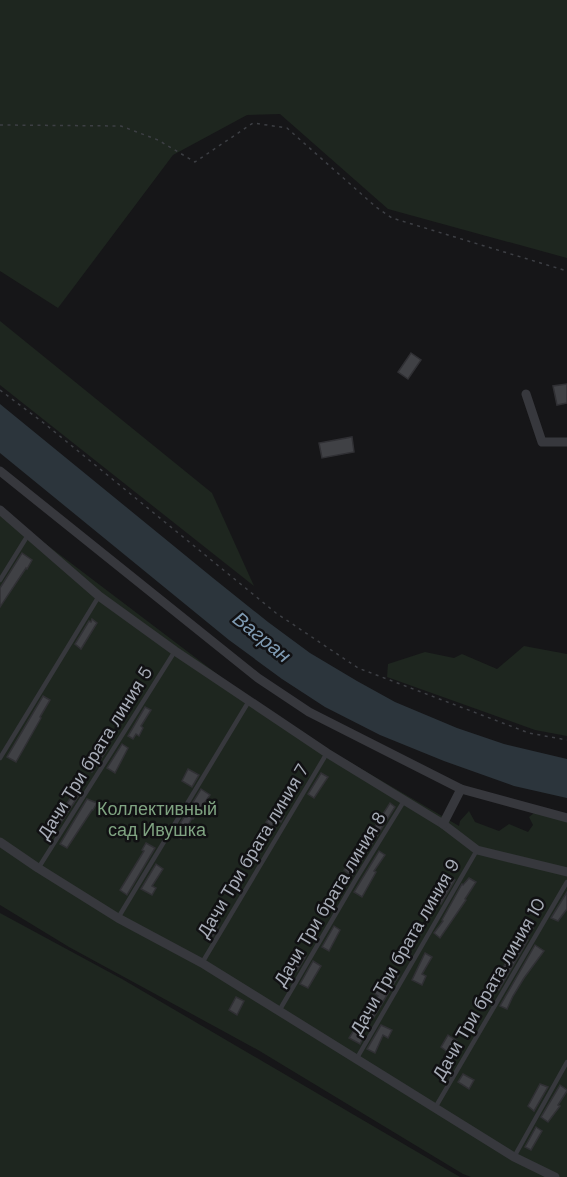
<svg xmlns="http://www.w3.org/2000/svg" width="567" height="1177" viewBox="0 0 567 1177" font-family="'DM Sans',sans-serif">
<rect width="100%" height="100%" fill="#161618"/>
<g fill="#1e261f">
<polygon points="0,0 567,0 567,258 388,209 280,114 247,115 173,155 58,308 0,271"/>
<polygon points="0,321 212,493 254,586 0,385"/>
<polygon points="0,505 30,532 229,683 336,754 459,826 460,821 469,811 475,822 499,831 509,824 528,832 533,825 529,817 534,813 567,821 567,1177 471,1177 463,1174 258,1050 69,947 0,905"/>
<polygon points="524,646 567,654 567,736 535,730 387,677 388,664 425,652 454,658 462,654 497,669"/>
<polygon points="0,913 122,979 460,1177 0,1177"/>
</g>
<polygon fill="#2c353c" points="0,404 213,578 268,622 310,653 357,681 395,702 457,728 504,744 567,759 567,798 514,786 444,761 380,735 325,707 282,679 229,640 0,453"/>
<g fill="#404145" stroke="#303034" stroke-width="1.5">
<polygon points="411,353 421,360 408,379 398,372"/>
<polygon points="567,384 567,403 557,405 553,386"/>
<polygon points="352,437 354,452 322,458 319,443"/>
<polygon points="22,553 32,560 27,569 26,568 0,607 0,588"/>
<polygon points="92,619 97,623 81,649 75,644 89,621 91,622"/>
<polygon points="43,696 50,700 40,717 41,718 16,762 7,757"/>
<polygon points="145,707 151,710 141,726 143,728 139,736 136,734 133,739 128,736"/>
<polygon points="98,744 107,750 92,772 84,767"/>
<polygon points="122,744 128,748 115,773 107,768"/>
<polygon points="188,769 199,775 192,787 182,781"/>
<polygon points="321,773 328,777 314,798 308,794"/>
<polygon points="201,789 210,795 193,819 192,818 181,839 173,835"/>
<polygon points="74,793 79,795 60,824 55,820"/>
<polygon points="280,798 288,804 281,814 284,816 281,822 279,821 274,828 266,822 278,806 276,805"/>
<polygon points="87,799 97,803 93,810 92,810 67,848 60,844"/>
<polygon points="390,803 395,807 352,876 344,870 349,864 350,865"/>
<polygon points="146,843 155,848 127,895 120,890 144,851 142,850"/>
<polygon points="379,851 385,855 374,871 376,872 362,897 354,892"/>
<polygon points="156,864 163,869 152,886 156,888 152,895 141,889"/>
<polygon points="450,877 455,880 441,904 436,901"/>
<polygon points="469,878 476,882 465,899 466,900 440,938 434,933 443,921 442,920 462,884 463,885"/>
<polygon points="567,892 567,909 558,921 551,918"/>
<polygon points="209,921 217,925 217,926 218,927 213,936 203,932"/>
<polygon points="529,922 534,926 527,939 528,940 499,990 492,985 512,953 510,952 523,932 522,931 526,923 528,924"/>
<polygon points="334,926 340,930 329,951 322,947"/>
<polygon points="535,945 544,951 524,978 513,996 507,1009 500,1006"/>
<polygon points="299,952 306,956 297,971 290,966"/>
<polygon points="425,953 432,957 422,974 426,976 422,985 412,980"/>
<polygon points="313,961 321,966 308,988 300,984"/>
<polygon points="390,971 399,975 374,1017 367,1012 378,996 374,993 379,986 381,987"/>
<polygon points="236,997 244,1001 237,1015 229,1010"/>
<polygon points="381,1025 392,1030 388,1038 383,1035 375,1053 367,1049"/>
<polygon points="354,1030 364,1036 360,1044 349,1038"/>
<polygon points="448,1035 457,1041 449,1053 441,1047"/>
<polygon points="463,1074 474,1080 469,1089 458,1082"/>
<polygon points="540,1084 548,1087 534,1111 528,1106"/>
<polygon points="560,1085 567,1090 567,1091 558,1105 560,1106 548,1122 541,1117"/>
<polygon points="536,1127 542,1131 531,1150 525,1147"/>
</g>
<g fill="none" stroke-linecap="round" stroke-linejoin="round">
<g stroke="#3d3f44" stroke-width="1.5" stroke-dasharray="3 4.5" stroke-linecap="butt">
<polyline points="0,125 121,126 158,140 195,162 253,123 287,128 376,207 392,218 567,271"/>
<polyline points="0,390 45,424 276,613 358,668 529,733 567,740"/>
</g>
<g stroke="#37383d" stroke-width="4.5">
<polyline points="0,580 28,535"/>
<polyline points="0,758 99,596"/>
<polyline points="39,867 175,651"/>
<polyline points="118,918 249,701"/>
<polyline points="202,963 327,753"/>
<polyline points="279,1011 356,879 404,801"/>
<polyline points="357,1058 477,850"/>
<polyline points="435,1108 567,882"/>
<polyline points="514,1157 567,1062"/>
</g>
<g stroke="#37383d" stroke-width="9">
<polyline points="526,394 542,442 567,442"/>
<polyline points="0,471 258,678 309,712 461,789 567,818"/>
<polyline points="0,510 99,596 175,651 327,753 443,824 477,850 567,872"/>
<polyline points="443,824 461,789"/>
<polyline points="0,842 38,868 118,918 202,963 514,1157 555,1177"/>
</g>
</g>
<g text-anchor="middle" stroke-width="5" stroke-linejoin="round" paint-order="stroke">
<g font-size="18" fill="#a8adb8" stroke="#111113">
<text transform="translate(95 753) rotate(-58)" y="6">Дачи Три брата линия 5</text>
<text transform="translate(253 851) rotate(-59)" y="6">Дачи Три брата линия 7</text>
<text transform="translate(330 899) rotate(-59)" y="6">Дачи Три брата линия 8</text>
<text transform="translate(405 947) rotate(-60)" y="6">Дачи Три брата линия 9</text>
<text transform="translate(489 989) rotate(-60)" y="6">Дачи Три брата линия 10</text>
</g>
<g font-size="18" fill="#7fa381" stroke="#111113">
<text x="157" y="815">Коллективный<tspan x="157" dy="21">сад Ивушка</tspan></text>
</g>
<g font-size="20" font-style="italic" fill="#7f9bb3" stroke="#111113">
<text transform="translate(262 637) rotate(39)" y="7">Вагран</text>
</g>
</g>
</svg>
